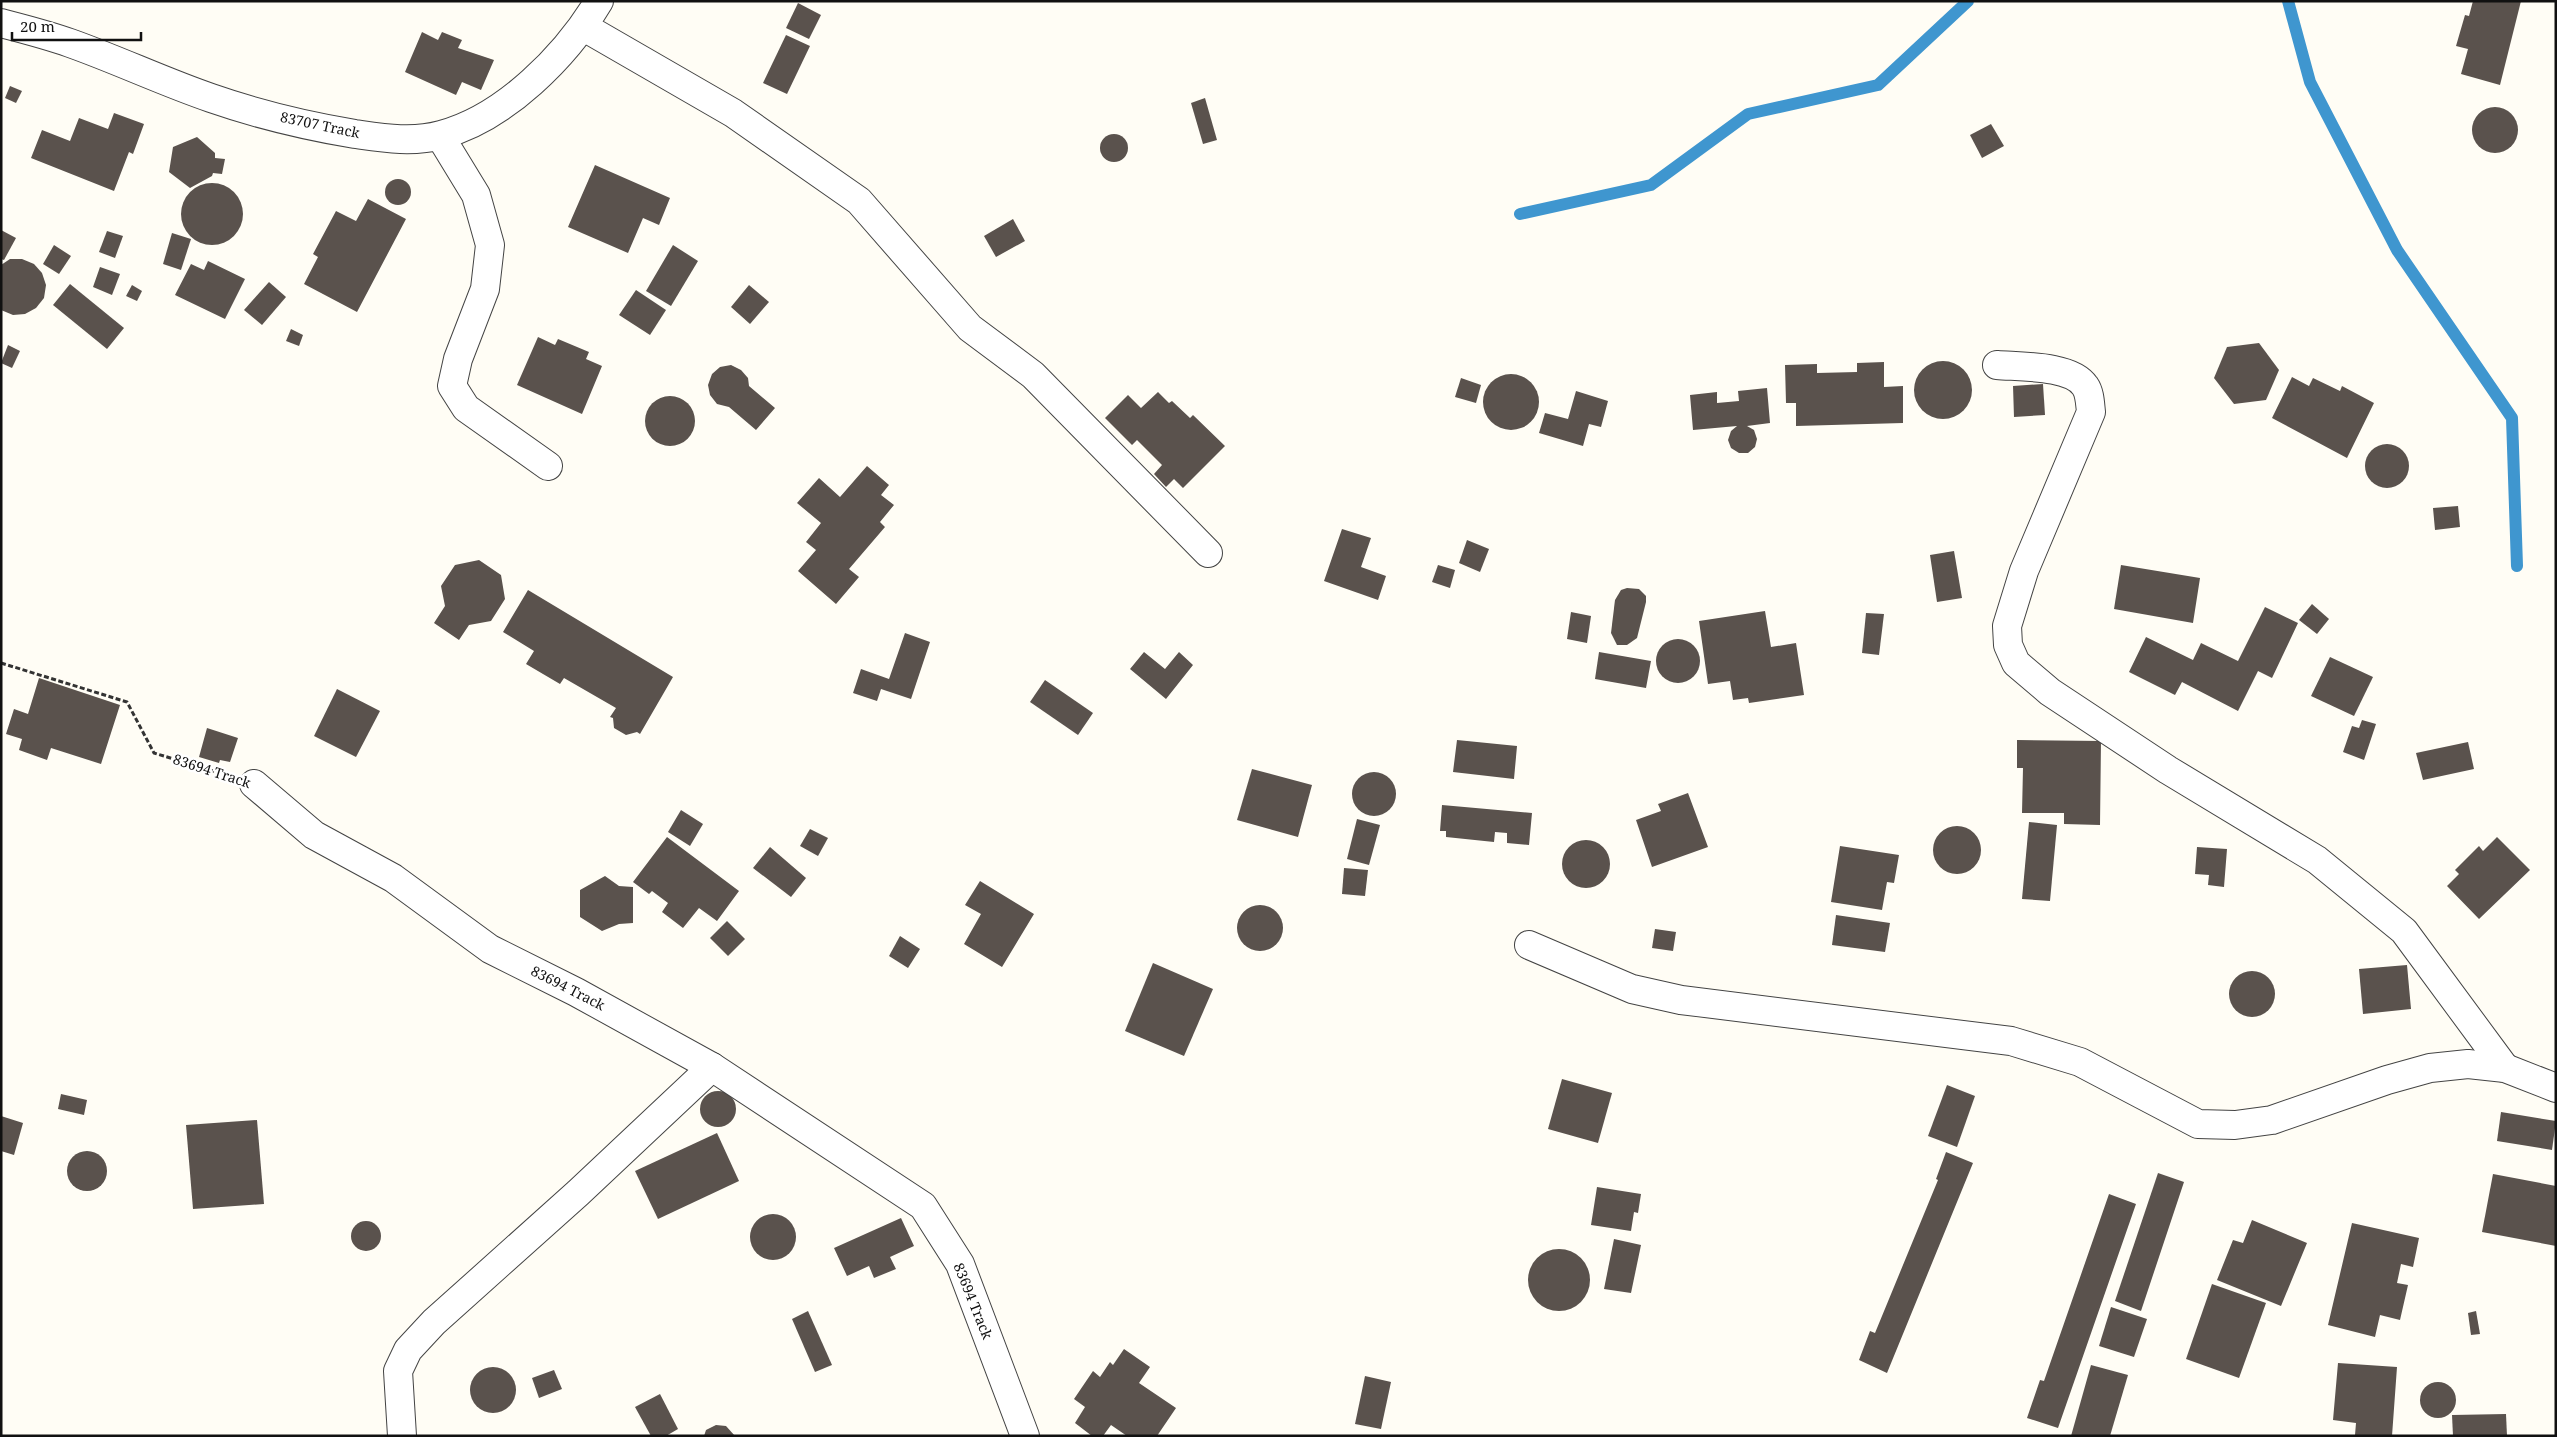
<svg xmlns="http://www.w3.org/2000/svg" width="2557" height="1437" viewBox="0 0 2557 1437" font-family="'Noto Serif',serif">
<rect width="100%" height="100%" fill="#fffdf5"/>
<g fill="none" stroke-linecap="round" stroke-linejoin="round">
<g stroke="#3f96cf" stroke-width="12">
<polyline points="2288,1 2310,82 2397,250 2512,418 2517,566"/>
<polyline points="1520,214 1651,185 1748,114 1878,85 1968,1"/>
</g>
</g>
<g fill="#5a524d">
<polygon points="2473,1 2521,1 2500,85 2461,74 2468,49 2456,46 2465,15 2469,16"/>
<polygon points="798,3 821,15 809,39 786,28"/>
<polygon points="422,32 438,40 442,32 462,40 458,48 494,60 481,90 462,82 456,95 405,72"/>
<polygon points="786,35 810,46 787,94 763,83"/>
<polygon points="10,86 22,91 16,103 5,98"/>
<polygon points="1205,98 1217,140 1203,144 1191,103"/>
<circle cx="2495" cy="130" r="23"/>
<polygon points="114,113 144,124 133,154 129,152 114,191 31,158 42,130 70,141 79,118 108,129"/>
<polygon points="1991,124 2004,146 1982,158 1970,135"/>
<circle cx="1114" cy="148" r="14"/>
<polygon points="197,137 215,153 215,158 225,159 222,174 213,173 212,176 190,188 169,172 173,147"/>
<polygon points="595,165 670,198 659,225 643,218 628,253 568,227"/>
<circle cx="398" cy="192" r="13"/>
<circle cx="212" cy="214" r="31"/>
<polygon points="368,199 406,219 357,312 304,284 318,257 313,254 336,211 356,221"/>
<polygon points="1013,219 1025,241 996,257 984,236"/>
<polygon points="1,230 16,238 4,260 1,259"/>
<polygon points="107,231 123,236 115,258 99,252"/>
<polygon points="172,233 191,239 181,270 163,264"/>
<polygon points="54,245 71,256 59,274 43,264"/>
<polygon points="673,245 698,261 671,306 646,291"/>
<polygon points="10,259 22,259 34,264 42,273 46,285 44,298 36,308 25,314 13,315 1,310 1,265"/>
<polygon points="208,261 245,279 225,319 175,295 191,264 204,270"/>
<polygon points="100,267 120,274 112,295 93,287"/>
<polygon points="269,282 286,297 262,325 244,310"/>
<polygon points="70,284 124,328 107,349 53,305"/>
<polygon points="132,285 142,291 137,301 126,296"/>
<polygon points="749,285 769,302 750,324 731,307"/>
<polygon points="636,290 666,310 650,335 619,315"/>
<polygon points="291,329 303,335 299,346 286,341"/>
<polygon points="538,337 555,345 558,339 589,352 586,359 602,366 582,414 517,385"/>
<polygon points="2259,343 2279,370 2266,400 2234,404 2214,378 2227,347"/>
<polygon points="8,345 20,351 12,368 1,363"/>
<circle cx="1943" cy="390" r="29"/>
<polygon points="1884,362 1884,387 1903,386 1903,423 1796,426 1796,403 1786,403 1785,365 1817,364 1817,373 1857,372 1857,363"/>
<polygon points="731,365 741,370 748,378 749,386 775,408 756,430 729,407 717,404 710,395 708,385 712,374 720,367"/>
<circle cx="1511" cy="402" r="28"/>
<polygon points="2292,377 2309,386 2313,378 2340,391 2342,386 2374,403 2347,458 2272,418"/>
<polygon points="1461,378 1481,385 1476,403 1455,397"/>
<polygon points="2043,384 2045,415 2014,417 2013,386"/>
<polygon points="1767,388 1770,423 1747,426 1754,430 1757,439 1755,447 1748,453 1739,453 1731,448 1728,440 1731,431 1737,426 1693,430 1690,395 1717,392 1717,403 1739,401 1738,391"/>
<polygon points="1576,391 1608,401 1601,427 1589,424 1583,446 1539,433 1545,413 1568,419"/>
<polygon points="1158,392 1169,403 1172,401 1190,418 1193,415 1225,446 1183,488 1174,479 1166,487 1154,474 1162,465 1137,440 1132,445 1105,418 1128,395 1141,408"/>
<circle cx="670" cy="421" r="25"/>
<circle cx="2387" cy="466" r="22"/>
<polygon points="867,466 889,485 881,495 894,505 880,522 885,527 849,569 859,577 836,604 798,571 816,550 806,542 821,523 797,503 819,478 840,497"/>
<polygon points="2458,506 2460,527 2435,530 2433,508"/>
<polygon points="1342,529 1371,538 1361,567 1386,576 1378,600 1324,581"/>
<polygon points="1467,540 1489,549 1480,572 1459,563"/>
<polygon points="1954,551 1962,598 1937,602 1930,555"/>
<polygon points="479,560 501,575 505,599 491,621 469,625 459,640 434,623 445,606 441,586 455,565"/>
<polygon points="1438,565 1455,570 1450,588 1432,582"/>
<polygon points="2121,565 2200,578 2193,623 2114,609"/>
<polygon points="1627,588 1639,589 1646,596 1646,602 1637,638 1627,645 1617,645 1611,633 1615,600 1621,590"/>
<polygon points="528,590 673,677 640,734 637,732 626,735 614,728 613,718 610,717 616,708 564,678 560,684 526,664 534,651 503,632"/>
<polygon points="2312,604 2329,619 2317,634 2299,620"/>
<polygon points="2265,607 2298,623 2272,678 2258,671 2238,711 2182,682 2175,695 2129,672 2146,637 2193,660 2201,643 2238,661"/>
<polygon points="1765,611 1771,647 1796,643 1804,695 1749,703 1748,698 1733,700 1730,681 1708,684 1699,621"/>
<polygon points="1571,612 1591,616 1587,643 1567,639"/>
<polygon points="1866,613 1884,614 1879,655 1862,653"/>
<polygon points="905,633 930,642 911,699 881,689 877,701 853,693 861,669 889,679"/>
<circle cx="1678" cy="661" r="22"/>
<polygon points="1144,652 1165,669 1179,652 1193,665 1166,699 1130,669"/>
<polygon points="1599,652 1651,661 1646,688 1595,679"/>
<polygon points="2330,657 2373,677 2354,716 2311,696"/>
<polygon points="39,678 120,705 101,764 51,748 47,760 19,750 22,739 6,734 14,709 28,714"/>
<polygon points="1045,680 1093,713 1078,735 1030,702"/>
<polygon points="337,689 380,711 356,757 314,736"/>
<polygon points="2362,720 2376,724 2364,760 2343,752 2352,726 2359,728"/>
<polygon points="207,728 238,738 230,762 220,760 219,763 199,757"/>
<polygon points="1457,740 1517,746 1514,779 1453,772"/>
<polygon points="2017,740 2101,741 2100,825 2064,824 2064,813 2022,813 2023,768 2017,768"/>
<polygon points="2468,742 2474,769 2423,780 2416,753"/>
<polygon points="1252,769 1312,785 1298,837 1237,820"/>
<circle cx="1374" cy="794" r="22"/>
<polygon points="1688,793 1708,847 1652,867 1636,820 1661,811 1658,804"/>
<polygon points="1442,805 1532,813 1529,845 1507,843 1507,833 1495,832 1494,842 1446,837 1446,831 1440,831"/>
<polygon points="681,810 703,824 690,846 668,832"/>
<polygon points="1357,819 1380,825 1369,865 1347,859"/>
<polygon points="2029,822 2057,825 2050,901 2022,899"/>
<circle cx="1957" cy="850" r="24"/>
<polygon points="810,829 828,838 818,856 800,846"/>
<polygon points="667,837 739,891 717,921 699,908 683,928 662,912 668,903 652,891 649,894 633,882"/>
<polygon points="2497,837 2530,870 2479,919 2447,886 2459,874 2455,870 2479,846 2483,851"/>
<circle cx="1586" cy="864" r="24"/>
<polygon points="1840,846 1899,855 1894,883 1887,882 1882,910 1831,902"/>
<polygon points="770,847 806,878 791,897 753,868"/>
<polygon points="2197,847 2227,849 2224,887 2208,885 2209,875 2195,874"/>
<polygon points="1344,868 1368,870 1365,896 1342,894"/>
<polygon points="605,876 619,886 633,887 633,923 619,924 602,931 580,917 580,890"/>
<polygon points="980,881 1034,914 1002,967 964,944 981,914 965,905"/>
<circle cx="1260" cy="928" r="23"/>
<polygon points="1836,915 1890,923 1885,952 1832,945"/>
<polygon points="727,921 745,939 728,956 710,938"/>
<polygon points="1655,929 1676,932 1673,951 1652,948"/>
<polygon points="900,936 920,949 908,968 889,956"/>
<polygon points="1153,963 1213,989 1184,1056 1125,1031"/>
<polygon points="2407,965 2411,1009 2363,1014 2359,969"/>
<circle cx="2252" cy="994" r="23"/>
<polygon points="1562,1079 1612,1093 1598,1143 1548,1129"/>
<polygon points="1947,1085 1975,1096 1957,1147 1928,1136"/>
<circle cx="718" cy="1109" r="18"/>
<polygon points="61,1094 87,1100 84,1115 58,1109"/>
<polygon points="2501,1112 2556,1121 2552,1150 2497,1141"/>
<polygon points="1,1116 23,1123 14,1155 1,1151"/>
<polygon points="257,1120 264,1204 193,1209 186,1125"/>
<polygon points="717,1133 739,1181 658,1219 635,1171"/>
<circle cx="87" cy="1171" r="20"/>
<polygon points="1946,1152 1973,1163 1887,1373 1859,1360 1870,1331 1875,1333 1938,1180 1936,1179"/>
<polygon points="2158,1173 2184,1182 2141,1311 2115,1301"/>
<polygon points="2493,1174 2556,1186 2556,1246 2482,1232"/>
<polygon points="1597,1187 1641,1194 1638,1213 1634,1212 1631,1231 1591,1225"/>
<polygon points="2109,1194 2136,1204 2058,1428 2027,1418 2040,1380 2044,1381"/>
<circle cx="773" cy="1237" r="23"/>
<polygon points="901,1218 914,1246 890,1257 896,1269 874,1278 869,1266 847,1276 834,1248"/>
<polygon points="2252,1220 2307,1243 2281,1306 2217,1280 2233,1240 2243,1243"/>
<circle cx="366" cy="1236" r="15"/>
<polygon points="2352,1223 2419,1238 2413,1267 2401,1264 2397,1283 2408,1285 2400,1320 2380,1315 2375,1337 2328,1325"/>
<polygon points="1614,1239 1641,1245 1631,1293 1604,1289"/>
<circle cx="1559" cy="1280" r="31"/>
<polygon points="2212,1284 2266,1303 2239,1378 2186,1359"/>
<polygon points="2111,1307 2147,1319 2134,1357 2099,1346"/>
<polygon points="808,1311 832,1365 815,1372 792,1319"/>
<polygon points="2476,1311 2480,1334 2471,1335 2468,1313"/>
<polygon points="1124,1349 1150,1367 1139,1383 1176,1408 1157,1436 1127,1436 1111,1425 1103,1436 1092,1436 1075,1423 1085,1407 1074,1399 1093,1371 1100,1377 1110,1362 1113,1365"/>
<polygon points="2338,1363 2397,1367 2392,1436 2355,1435 2356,1423 2333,1420"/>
<polygon points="2091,1365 2128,1375 2110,1436 2071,1436"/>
<circle cx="493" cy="1390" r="23"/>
<polygon points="554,1370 562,1389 539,1398 532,1378"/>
<polygon points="1365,1376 1391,1382 1381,1429 1355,1424"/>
<circle cx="2438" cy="1400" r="18"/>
<polygon points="660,1394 678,1429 666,1436 651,1436 635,1407"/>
<polygon points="2506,1414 2507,1436 2453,1436 2452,1415"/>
<polygon points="716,1425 726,1426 735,1436 704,1436 706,1430"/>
</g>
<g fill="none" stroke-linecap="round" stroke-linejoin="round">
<g stroke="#444" stroke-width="30">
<g id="minor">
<path d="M1,23C24,29 48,35 70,43C118,60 164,82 211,98C257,114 307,126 355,134C383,138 412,143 441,135C505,118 566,56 599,1"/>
<polyline points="584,27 733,113 859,201 970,328 1033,375 1208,553"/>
<polyline points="440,136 476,195 490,245 485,289 458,359 452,386 466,408 548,466"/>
<path d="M1997,365C2020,367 2071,365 2085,386C2090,393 2090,404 2091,412L2024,571L2007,626L2008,645L2016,663L2050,692L2168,770L2317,860L2404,931L2505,1068"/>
<polyline points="254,784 314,835 393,878 490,949 576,992 712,1067 923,1206 960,1264 1025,1436"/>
<polyline points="1529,945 1632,989 1681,1000 2011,1041 2080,1062 2198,1124 2235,1125 2272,1120 2387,1080 2430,1068 2468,1064 2505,1068 2556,1088"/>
<polyline points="402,1436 398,1371 408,1350 434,1322 578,1193 712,1067"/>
</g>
</g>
<polyline stroke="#333" stroke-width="3" stroke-dasharray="5 2.5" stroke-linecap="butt" points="1,663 127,702 154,753 220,773"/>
<use href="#minor" stroke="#fff" stroke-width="28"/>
</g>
<g text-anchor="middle" stroke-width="5" stroke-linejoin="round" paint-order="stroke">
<g font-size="14" fill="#111" stroke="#fff">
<text transform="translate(320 125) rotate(12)" y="5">83707 Track</text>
<text transform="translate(212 771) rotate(18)" y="5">83694 Track</text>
<text transform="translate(568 988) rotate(27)" y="5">83694 Track</text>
<text transform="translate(973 1301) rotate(68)" y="5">83694 Track</text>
</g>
</g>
<rect width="2557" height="1437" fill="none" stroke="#111111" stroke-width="5"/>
<path d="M12 32v8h129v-8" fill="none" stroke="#111111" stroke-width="2.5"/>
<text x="20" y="32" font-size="15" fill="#111111" stroke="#ffffff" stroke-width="4" paint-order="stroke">20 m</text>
</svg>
